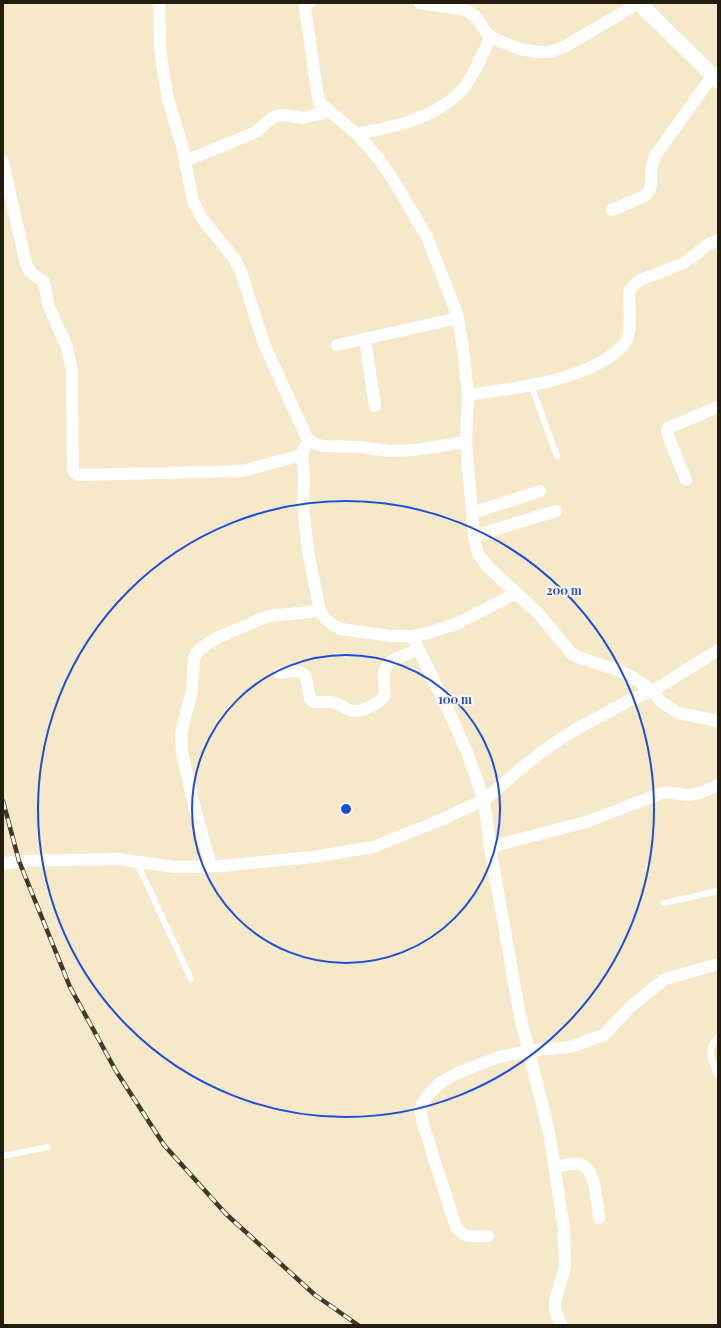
<svg xmlns="http://www.w3.org/2000/svg" width="721" height="1328" viewBox="0 0 721 1328" font-family="'Playfair Display',serif">
<rect width="100%" height="100%" fill="#f6e9c9"/>
<g fill="none" stroke-linecap="round" stroke-linejoin="round">
<g stroke="#fff" stroke-width="6">
<polyline points="531,385 557,456"/>
<polyline points="136,861 191,979"/>
<polyline points="664,903 718,891"/>
<path d="M717,1074C712,1062 705,1048 718,1038"/>
<polyline points="3,1156 48,1147"/>
</g>
<g stroke="#fff" stroke-width="12">
<polyline points="159,3 160,48 164,76 168,99 182,146 193,201 203,220 234,258 241,272 264,344 307,438 315,444 323,446 360,447 389,451 414,450 466,442"/>
<polyline points="309,3 307,4 305,7 318,98 320,103 357,134 379,159 399,189 427,237 454,306 458,318 464,356 468,395 466,442 474,536 478,554 489,568 539,614 571,653 580,658 618,670 632,677 653,691 660,701 678,713 718,721"/>
<polyline points="420,3 465,10 471,13 476,17 486,32 491,37 519,49 537,52 549,52 564,47 639,3"/>
<path d="M357,134C389,127 417,123 444,105C451,100 458,95 463,89C475,74 482,54 491,37"/>
<polyline points="185,161 256,132 272,118 277,116 284,115 303,118 329,111"/>
<polyline points="3,162 26,264 31,273 44,282 49,307 67,347 72,371 73,469 75,473 78,475 242,471 302,455"/>
<path d="M612,210L645,196C654,188 650,176 652,165C653,162 654,159 655,156L713,75"/>
<polyline points="365,339 375,406"/>
<polyline points="337,345 458,318"/>
<path d="M468,395C514,388 562,384 603,361C612,355 623,349 627,339C632,328 629,306 629,293C631,287 634,284 640,280L684,263L709,244L718,240"/>
<polyline points="304,448 302,455 304,474 303,504 308,551 320,611 326,619 333,625 341,629 390,636 412,636 428,633 456,624 517,593"/>
<polyline points="686,480 668,436 667,431 668,428 718,407"/>
<polyline points="472,513 540,491"/>
<polyline points="474,536 556,511"/>
<polyline points="412,636 450,714 466,750 484,800 490,847 520,1016 549,1132 564,1229 565,1266 555,1302 555,1310 561,1325"/>
<path d="M280,673C289,672 301,668 306,677L310,699C315,705 323,701 330,702C339,702 345,710 353,711C362,712 379,703 384,697C386,689 383,682 384,674C384,659 408,654 419,650"/>
<path d="M490,847L586,822L662,793C671,791 678,795 687,795C698,795 708,790 718,785"/>
<polyline points="3,864 19,861 118,859 175,867 211,867 313,857 373,847 438,821 484,800 536,756 571,732 630,700 653,691 718,650"/>
<polyline points="211,867 192,797 182,752 181,733 192,691 194,658 197,652 207,644 217,638 263,618 269,616 320,611"/>
<path d="M555,1166C562,1166 572,1163 580,1164C596,1168 597,1204 599,1218"/>
<path d="M488,1236C474,1236 464,1239 456,1227L423,1124L421,1112L422,1104L430,1093L441,1082L460,1072L499,1057L528,1051L570,1047L604,1035L630,1007L665,979L718,964"/>
</g>
<polyline stroke="#fff" stroke-width="15" points="639,3 718,81"/>
<g stroke="#403a2b" stroke-width="4.5">
<polyline id="rail" points="3,801 19,861 70,987 116,1071 164,1145 226,1214 315,1295 358,1325"/>
</g>
<use href="#rail" stroke="#fef7e3" stroke-width="3" stroke-dasharray="9" stroke-linecap="butt"/>
</g>
<g fill="none" stroke="#1d4ed8" stroke-width="2">
<circle cx="346" cy="809" r="154"/>
<circle cx="346" cy="809" r="308"/>
</g>
<circle cx="346" cy="809" r="6" fill="#1d4ed8" stroke="#fef7e3" stroke-width="2"/>
<g font-size="12" text-anchor="middle" font-weight="bold" fill="#1d4ed8" stroke="#fef7e3" stroke-width="4" stroke-linejoin="round" paint-order="stroke">
<text x="564" y="595">200 m</text>
<text x="455" y="704">100 m</text>
</g>
<rect width="721" height="1328" fill="none" stroke="#221d11" stroke-width="8"/>
</svg>
